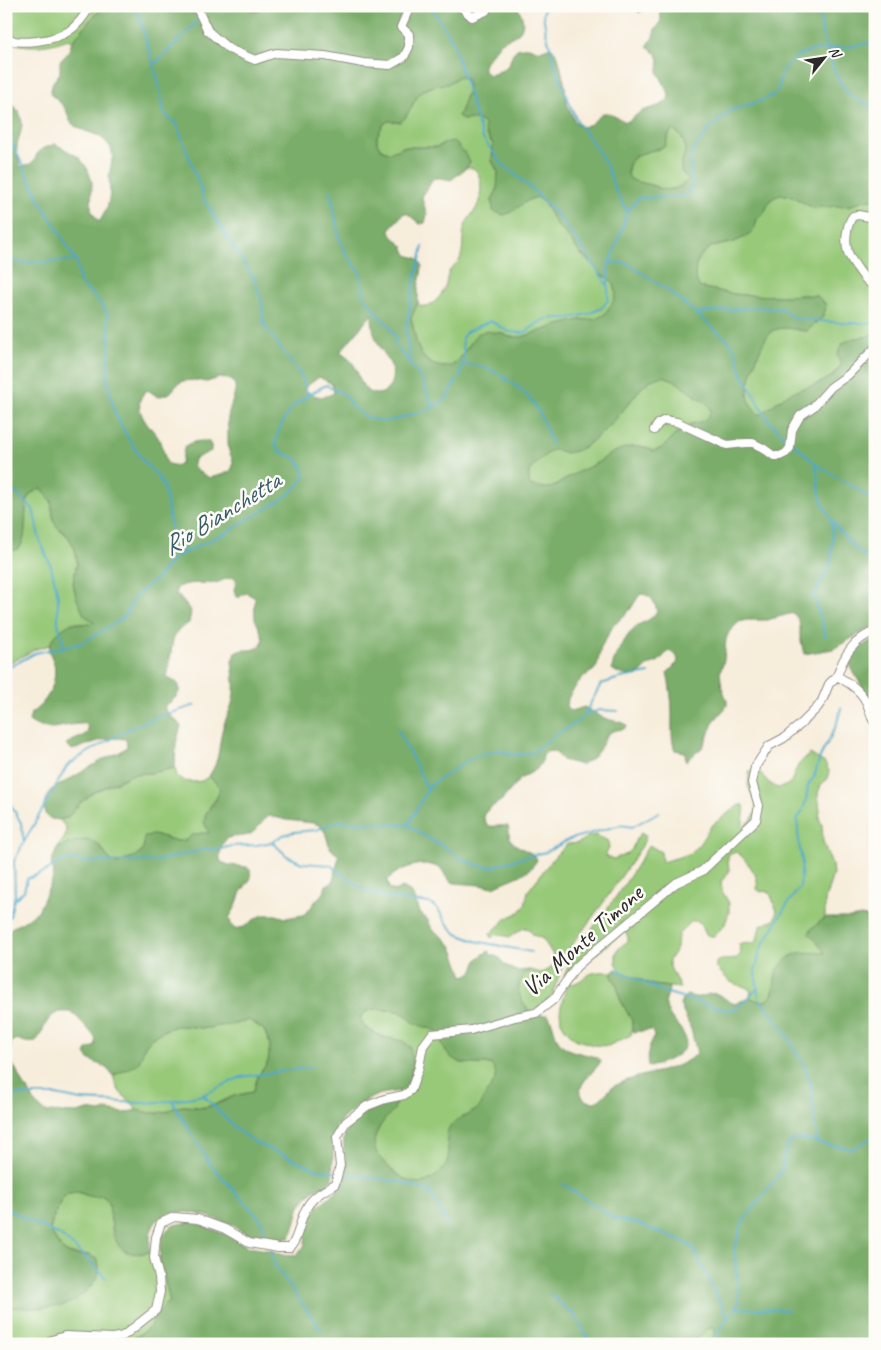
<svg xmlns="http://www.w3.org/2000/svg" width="881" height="1350" viewBox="0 0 881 1350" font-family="Caveat,sans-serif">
<rect width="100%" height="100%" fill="#fdfcf7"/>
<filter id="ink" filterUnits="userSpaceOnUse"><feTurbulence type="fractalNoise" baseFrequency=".02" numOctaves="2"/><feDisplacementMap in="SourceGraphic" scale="10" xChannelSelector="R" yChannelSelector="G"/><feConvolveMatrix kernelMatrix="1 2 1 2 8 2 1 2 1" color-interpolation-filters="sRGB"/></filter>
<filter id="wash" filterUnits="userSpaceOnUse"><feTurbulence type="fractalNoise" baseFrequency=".0096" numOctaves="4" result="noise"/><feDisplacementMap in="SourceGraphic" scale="20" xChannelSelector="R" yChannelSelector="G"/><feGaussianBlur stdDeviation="1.12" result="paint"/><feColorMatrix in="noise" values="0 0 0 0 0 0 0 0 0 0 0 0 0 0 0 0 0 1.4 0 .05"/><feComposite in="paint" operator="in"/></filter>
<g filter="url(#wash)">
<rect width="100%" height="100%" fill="#f7eddb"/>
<g fill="#98c979" stroke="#627a52">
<path d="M6,6H105L91,19L72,42L68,39C48,47 26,49 6,41Z"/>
<path d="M458,77L465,78C471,87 467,92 464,101C462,106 461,111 458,116L463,120L475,119L480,120L485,125L486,135L493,144L492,161L498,172V178L497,190L492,200L504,215C516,211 524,200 537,197L544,202L557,226L566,234L581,255L589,261L600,274L608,278L614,284L616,292L614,301L604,315L596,319L579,320L559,325L522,337H509L502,333L477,334L458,361L451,366L442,367L434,365L426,360L421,354L417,345L411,318L418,302L420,306C432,308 441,297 445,287C447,282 447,276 449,272C451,267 457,265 459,261C465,250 461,237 465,226C467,220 471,216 475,210C481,202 483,182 478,174C475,168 472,167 466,168L470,162C465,151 459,146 448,142L437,147H402L397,150L391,152L385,151L379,148L377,142V136L383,125L388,121L394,122L405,118L420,92L436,85L448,84Z"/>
<path d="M672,130C680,132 685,141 685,149C684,162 674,171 690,179C685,183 680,188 673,189C661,191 658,186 648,184C640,182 627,183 628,171C629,157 641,154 652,150C655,150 657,150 660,149C667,145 668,136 672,130Z"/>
<path d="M780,194L792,196L813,208L852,205L863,200L875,199V333L866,337L854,338L837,354L841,365L833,375L823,381L779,400L769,409L759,415C753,409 749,404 748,395C746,384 762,337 772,331C782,325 796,330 807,331L824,316L826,304L817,296L805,295L782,296L745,295L734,294L699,287L695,276L696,264L702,254L711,247L734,242L745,237L754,230L757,219L765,211L770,200Z"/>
<path d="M663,376L674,380L684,388L705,402L709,406L711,411L709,417L704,421L690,424L675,435L664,447L658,450L653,451L630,447L614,452L592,466L569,477L553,487L547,488L541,487H535L530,485C529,481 528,477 529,472C532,466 548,452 554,449L566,453L586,446L610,426L642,387L651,380Z"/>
<path d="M42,487L51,501L54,522L58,528L68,536L75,549L77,563L73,583L76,597L94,622L90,625L73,622L66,627L54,638L50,645L36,649L6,665V550C29,556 24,523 26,510C26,505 28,499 30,494Z"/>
<path d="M810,754L825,763L829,771L827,779L821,785L818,793L820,810L819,818L822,825L823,842L832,865L833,874L825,900V918L811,929L825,953C813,954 802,950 791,956C786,959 780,966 777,971C773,980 777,1004 760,1001C757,1001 752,998 749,997L751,992C746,984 738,987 731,982C725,978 721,972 716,967V962C726,956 734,965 741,953L739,944L754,943L757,940L760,926L774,920L777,911L770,893L765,891L761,892L757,889C757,885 758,881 756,877C754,870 742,855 736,852L731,853L728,856C727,871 734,870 721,881L722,891L729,903V913L724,926L714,936H709L705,933L701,923L697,921H692L678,935L677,948L669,960V965L680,988L653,985L621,971L616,963V953L620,947L628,941V937L625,931L580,967L569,983L572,984C580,982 584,977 590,974C597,971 605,972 612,972V976L617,985L620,999L632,1021L631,1035L608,1046L593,1045L575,1039L566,1030L561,1022L560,1011L564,994L569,983L564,976C575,948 596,925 613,901C626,883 638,864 649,845L661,852L662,862L690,854L700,843L711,826L739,805H744C746,812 742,820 743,827L751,820L756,812V803L748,786L749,771H759L768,782L777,788C795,785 790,779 798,766C801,761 806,757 810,754Z"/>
<path d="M175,768L177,776L184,781L193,782L202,781L209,776L220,787L218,796L210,806L204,822L210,833L192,835L186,840L177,841L160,836L144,844L141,853C134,857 126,859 118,864L110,861L100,846L76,842L57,848L65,837L66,828L60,820L68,817L80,803L94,792L126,778L134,774L151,773Z"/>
<path d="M641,833L646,836L642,846L603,903L572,945L565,959L552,996L542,1005L529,1011C517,996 513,984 530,970L541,973L551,968L554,962L553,955L543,939L533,935L529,929L525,928L522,929L510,937L496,934L491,938L490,934L506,919L521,911L525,905L528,891L555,856L565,846L568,844L578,843L587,837L596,835L608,841L609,848L606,854L607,857L614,859L627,854L632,849L636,839Z"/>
<path d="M373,1009L399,1011L407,1016L414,1023L437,1031L446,1052L461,1063L475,1064H492C500,1079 494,1081 486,1094C483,1100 482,1105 476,1110C469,1115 459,1117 453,1123C440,1135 455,1153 446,1166C443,1170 438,1174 435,1177C430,1181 421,1185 414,1183C399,1179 373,1159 374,1142C375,1132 381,1126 385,1118C390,1109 395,1100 399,1091C414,1080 411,1072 411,1055C404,1050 396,1044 388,1039C375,1032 367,1033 360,1018L365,1012Z"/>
<path d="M249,1020L264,1030L270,1045L268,1062L258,1076L253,1092C247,1093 240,1094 234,1096C225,1099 218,1104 209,1106C198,1109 188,1104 178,1107C174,1108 171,1110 167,1111C157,1115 146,1112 136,1110C133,1100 125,1099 120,1092C116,1087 115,1081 113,1076C119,1072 133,1068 137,1064C141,1060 142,1055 143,1050C148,1038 161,1031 173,1027C184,1024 196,1029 208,1028C212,1028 215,1026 219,1026C231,1025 238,1024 249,1020Z"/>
<path d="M78,1192C87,1196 93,1198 103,1196L109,1203L113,1237L139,1254L150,1252L160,1258L170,1302L160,1310L152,1324L146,1330L124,1344H78L70,1342H61L59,1344H6V1306L14,1308L91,1255C64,1255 64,1253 50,1231C51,1225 59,1201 63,1197C67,1193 72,1192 78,1192Z"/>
<polygon points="712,1326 714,1330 713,1344 690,1344"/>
</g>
<g fill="#7aad69" stroke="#526c4a" fill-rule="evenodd">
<path d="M105,6H518V8C524,18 526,29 514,36C510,38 506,39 503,41C499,43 498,47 495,50C490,57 483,61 484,70L488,75L494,74L504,69L509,64L513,53L517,49L529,47L540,51L551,47L558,56L565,86L567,104L574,120L579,126C591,129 594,119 603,113H608L626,122C632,120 634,116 639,113C649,107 660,108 668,100L669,94L658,72L659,60L657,54L647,47L654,35L655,29C663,23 661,16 659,6H875V199L863,200L852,205L813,208L792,196L780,194L770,200L765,211L757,219L754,230L745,237L734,242L711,247L702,254L696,264L695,276L699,287L734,294L745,295L782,296L805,295L817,296L826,305L824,316L815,323L807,331C796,330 782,325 772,331C762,337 746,384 748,395C749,404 753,409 759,415C769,409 777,401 787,395C801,387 821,386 834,375C836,372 838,368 841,365L837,354L843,343L854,338L866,337L875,333V625L833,649L804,654C803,648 801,643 800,637C800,626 801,621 793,613L767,620H746L739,622L729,632L726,639L724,660L720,673L722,688L727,700V706L714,721L703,747L686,761L685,752L675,750C671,742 672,724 672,714C672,700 670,686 667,673L678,662L677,656L669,651C665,654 663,657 660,660C657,663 652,663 649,665C646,667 645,669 643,671C633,678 621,676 612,669C614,656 618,651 625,640C629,634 632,629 638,625C648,620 651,620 657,611C654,601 652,595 641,594L638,597L630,610L613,626L601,647L597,666L594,670L582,678L576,686L568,698L567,707L570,711L575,710L584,707C593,711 600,718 611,720C617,722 622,721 627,725L624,729C600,731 608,741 595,755C592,759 586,762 582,765L562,760L555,752L550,751L545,753L543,756L542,761L537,769L520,779L502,800L490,808L484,814V819L488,826C495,827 501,825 508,826C510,831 508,835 510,839C515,847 528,850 535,856L537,860C527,877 510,878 494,887L480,885L455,883L450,881L446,877L441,868C436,867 430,864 425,864C412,864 396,871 387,880L389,888L394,891L403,887L411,892L416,901L418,910L421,914L428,920L432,929L444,938L451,945L455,954L463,976C477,973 472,966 479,958C481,955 486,953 489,951L490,954L500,958L504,964L516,971L530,970C513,984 517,996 529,1011L522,1021L542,1015H548C555,1024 553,1036 561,1044C573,1056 592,1052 601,1061C596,1071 575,1084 582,1096C583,1099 586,1100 588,1101C598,1105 603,1096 609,1090C611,1087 616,1085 619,1084C641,1072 678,1073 697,1053L691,1029L680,1005L682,999L687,995C691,996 697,998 700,997C706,996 710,992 717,994C723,996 728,1002 735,1004L749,997C752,998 757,1001 760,1001C777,1004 773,980 777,971C779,966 786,959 790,957C802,949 812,954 825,953L818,943L809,934L811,929L825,918H851L860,916L875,918V1344H713L714,1330L712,1326L690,1344H124C133,1338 144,1334 150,1326C157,1318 159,1305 170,1302L160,1258V1246L163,1234L172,1225L193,1222L227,1235L249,1247L273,1251L284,1255L296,1256C298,1253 302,1250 304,1247C306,1243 305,1237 305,1232C307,1225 310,1217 314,1211C322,1200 337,1194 343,1181C349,1170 345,1159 344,1147C340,1118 375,1107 396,1099C395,1102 396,1104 395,1107C394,1111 389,1115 386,1118C372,1135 369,1149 386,1164C401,1179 419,1192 438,1174C442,1169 447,1166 448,1159C450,1147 442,1132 453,1123C459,1117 469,1115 476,1110C482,1105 483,1100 486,1094C494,1081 500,1079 491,1064C477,1064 456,1066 447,1053C443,1048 440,1037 437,1031L414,1023L407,1016L399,1011L373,1009L365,1012L360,1018L364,1027L379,1036L403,1041L410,1047C413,1061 416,1086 398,1091C390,1093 382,1093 375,1096C362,1102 343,1116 336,1128C333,1134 333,1169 332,1179L327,1184L312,1191L300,1206L293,1231L289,1238C278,1241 258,1239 247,1234C241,1232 237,1227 231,1224C209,1216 163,1199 152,1229C149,1236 150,1245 150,1252C116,1259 115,1242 110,1214C109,1211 110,1205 109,1202C107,1200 105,1198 103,1196L94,1197L86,1195L78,1192L69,1193L62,1198L51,1223L50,1231C56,1241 62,1254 75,1255C87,1256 88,1253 98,1260C99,1265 100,1270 98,1275C96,1284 76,1301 68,1304C55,1309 20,1309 6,1306V932L13,927L23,922L38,911L52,881L54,872L51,864L57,848C71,843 90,833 101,848C107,856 108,860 118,864C126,859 134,857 141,853L144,845V836L152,835L160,836L177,841L186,840L192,835L201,833H209L204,822L206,813L216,800L220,788L209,776C221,759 218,745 223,727C227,715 233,706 234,693C235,682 233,672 232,661L235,653L239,651C244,649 250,651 255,649C271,643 257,627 255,618C254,612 255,604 255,598L247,593L243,594L240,597H236L234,589L237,581C234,578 235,577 230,578C225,578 221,582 215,583C202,585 187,580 176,589V593L191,611L189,623L178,630L173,640L167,677C171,679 175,680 178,684C184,693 170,703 164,707C169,717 175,718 181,726L176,743L175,768L151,773L134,774L126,777L94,792L80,803L68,817L60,820L51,819L45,814C44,804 46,798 51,790L104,759L120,752L127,747L126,739C105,736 91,744 72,750L66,744C74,739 82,738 88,732L87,724C65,722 49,736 29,721L31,713C47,703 58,683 54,663C52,657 48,653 50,645C52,637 59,632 65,627C76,619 83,628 94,622L84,615L76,597L73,583L77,563L75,549L68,536L58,528L54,522L51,501L42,488L30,494C28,499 26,505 26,510C24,523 29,556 6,550V102C19,105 24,119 21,131C20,136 17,141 17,147C16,153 19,161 20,167L30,164L35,160L37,154L42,149L55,144L79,157L87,168L92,181L91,210L99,222C106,212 110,202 110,190C110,186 109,182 109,178C110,161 120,150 100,137C91,131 77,131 70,121C68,118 68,113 66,110C62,103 56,99 50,94L53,82L60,73V61L68,53L72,42L91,19ZM458,77L465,78C471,87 467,92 464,101C462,106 461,111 458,116L463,120C472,119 478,118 485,125L484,130L493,144L492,161L498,172L497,190L492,200L493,211L504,215C516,211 524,200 537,197L544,202L557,226L566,234L582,255L589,261L600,274L608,278L614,284L616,292L614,301L604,315L596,319L579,320L559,325L522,337H509L502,333L485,331L477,334L458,361L451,366L442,367L434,365L426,360L421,354L417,345L411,318L418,302V288L421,275L422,265L420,261L417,258L407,255L403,246L392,236L390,232L391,227L404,213L408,214L420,224L425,223L427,214L422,199L423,194C436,182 424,174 451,180L466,168L470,162L467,156L454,141L448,142L437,147H402L397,150L391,152L385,151L380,148L377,142V136L383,125L388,121L400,122L405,118L420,92L436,85L448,84ZM672,130C680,132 685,141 685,149C684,162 674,169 689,179C684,183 679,188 673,189C664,191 659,188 650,185C642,181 626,184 628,169C628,166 630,161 632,159C637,153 657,150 665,146L668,135ZM372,314C372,323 373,333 377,341C384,356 397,366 391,383C390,387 387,390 384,392C379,395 373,394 369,392C359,385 359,371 352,362C349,358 343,355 340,352ZM663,376L674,380L684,388L705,402L709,406L711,411C705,424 699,420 688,426C684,428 679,432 675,435C667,442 664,449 653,451C640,443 622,447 609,455C604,458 599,462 593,465C585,469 577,472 569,477C563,481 556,487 549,488C543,489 535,487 530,485C529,481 528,477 529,472C532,466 548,452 554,449L566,453L576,451L586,446L610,426L642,387L651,380ZM319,377L332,384L334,393C320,400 316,396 303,389ZM219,378C245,377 233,397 229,412C227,419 228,428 228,435C228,440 228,446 229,451C231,457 236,463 231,470C228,474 215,476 210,478L197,471L193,465L194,459L211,451V445L208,441C199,441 193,441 185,446L181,463L176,466L168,464C163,457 166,457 163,450C162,447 160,442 159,439C156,433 151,429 147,424C139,413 135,398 148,390L158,397L170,393L178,384L183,381L195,380L207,382ZM269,816L287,820L313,823L319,825L325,832L330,848L339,856L333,882L326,885L324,893L317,899L309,910L303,915L286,918L276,915H263L255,919L244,927L235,929L232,926L229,918L235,908L241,892L251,878L250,870L247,867L229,865L221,862C219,857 220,855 221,850C225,829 240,841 252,833C259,828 262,820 269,816ZM59,1012C63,1012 68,1011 72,1013C75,1014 94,1035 95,1038C96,1041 96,1042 95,1046L87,1050L85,1054C92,1066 104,1061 113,1076C119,1072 133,1068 137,1064C141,1060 142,1055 143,1050C148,1038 161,1031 173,1027C184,1024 196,1029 208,1028C212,1028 215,1026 219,1026C231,1025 238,1024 249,1020L264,1030L270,1045L268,1062L258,1076L253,1092L234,1096L218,1104L202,1108L184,1106L176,1107L168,1111L159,1113H151L136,1110L124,1113L106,1110L100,1112L88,1110L77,1113L45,1112L36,1104L28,1089L23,1085L16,1069L8,1060C9,1054 11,1049 11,1043L16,1039C21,1040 28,1044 33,1042C43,1040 42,1018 59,1012Z"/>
<path d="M875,638V714L869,699L849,664C855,650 862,646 875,638Z"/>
<path d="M615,970L621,971L653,985L669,987C669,994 664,1000 666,1006C668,1017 678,1024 683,1033C696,1053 663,1062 650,1067L648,1066C648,1060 647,1054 649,1049C650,1040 658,1038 651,1030L633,1032L632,1021L620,999L617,985L612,976V972Z"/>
</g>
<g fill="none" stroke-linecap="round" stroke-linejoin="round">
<g stroke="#4ea9cc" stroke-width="2">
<polyline points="136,6 158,80 164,113 177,125 201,190 203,198 237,253 254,278 262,302 264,325 303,379 308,395"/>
<polyline points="431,6 452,40 482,137 501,163 530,187 561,219 586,254 608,286"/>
<polyline points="545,6 543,14 546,32 555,65 571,107 578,123 593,143 606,164 615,189 626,210"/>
<polyline points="820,6 819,12 825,48"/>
<path d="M828,48C830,61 841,91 853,98C860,102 868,104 875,108"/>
<polyline points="153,66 197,22"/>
<polyline points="6,122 12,143 40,201 76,260 80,283 96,298 107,312 110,342 107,378 115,413 128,438 141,458 158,477 164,487 172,534 184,553"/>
<polyline points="330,189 339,237 346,254 360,272 364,296 379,316 388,325 394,334 396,345 422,380 433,408"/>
<polyline points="6,260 23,263 76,260"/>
<polyline points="609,263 617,262 629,264 645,275 669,291 730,342 737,355 742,374 769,421 787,439"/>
<polyline points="696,313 759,307 783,309 793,318 800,319 843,323 875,323"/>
<polyline points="410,362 406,329 414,284 423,247"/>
<path d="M464,364C471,365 479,365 486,368C500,373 528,393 535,405C542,415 547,433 552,444"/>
<polyline points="793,443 816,464 875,501"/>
<path d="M816,464C818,475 818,488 821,498C829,523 854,550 875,564"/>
<polyline points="6,486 20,496 33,509 40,541 51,566 58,596 58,623 64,646"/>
<polyline points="826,637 814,595 830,566 833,538 831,520"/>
<path d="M6,669L35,653L82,643L123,618L137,595L156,579L175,557L228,532L237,526L281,500L299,485L305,476C301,458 295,458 279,451L275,443C278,432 283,419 290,410C298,401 315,391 326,385L344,394L354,409L368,418L386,422L431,409L447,398L452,387L460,377L464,355L462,338L466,332L490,321L510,332L524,333L543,320L556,318H570L588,314L602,308L608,300V266L614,252L624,223L627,211L639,198L679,197L686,194L692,186L690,163L691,154L709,129L731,110L761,101L777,93C779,87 779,80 782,74C796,47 822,49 847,47C857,46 866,43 875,42"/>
<polyline points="6,709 6,711"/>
<polyline points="584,715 600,710 618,711"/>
<polyline points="398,730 427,788"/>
<polyline points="6,796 21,823 24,842 14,861 15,895 10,916 6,920"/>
<polyline points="408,825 428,789 435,782 469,760 482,754 501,750 512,755 532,753 551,738 582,719 601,684 620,678 649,673"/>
<polyline points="24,842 67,766 83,755 131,728 155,718 196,705"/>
<polyline points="272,842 287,856 302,863 330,865 364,890 396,899 429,903 437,908 449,926 457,934 475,941 531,952"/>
<polyline points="14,900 24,891 27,879 46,871 59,862 67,860 97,862 157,861 207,849 217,850 231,846 257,845 272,842 283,835 294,832 316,830 338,821 408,825 426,837 446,848 458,857 479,866 492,867 517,859 546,852 570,839 621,825 632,827 659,812"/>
<path d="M616,969L661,991L725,1010C744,1008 744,1001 757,989"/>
<polyline points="6,1095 56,1095 81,1100 143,1103 172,1101 203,1095 241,1077 312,1067"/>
<polyline points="203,1095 236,1129 256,1143 316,1169 336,1172"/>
<polyline points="172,1101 210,1164 261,1220 267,1243"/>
<polyline points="817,1143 811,1083 804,1064 781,1026 759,998 755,971 761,948 788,903 800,887 802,861 799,844 797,819 802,812 806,801 808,785 814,777 820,757 836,726 841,708"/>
<polyline points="340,1173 400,1182 430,1192 448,1225"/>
<polyline points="563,1184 615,1219 639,1224 688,1244 694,1250 728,1318"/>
<polyline points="6,1209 61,1236 91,1262 106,1278"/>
<polyline points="270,1249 276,1267 322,1331"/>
<polyline points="550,1294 575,1316 592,1344"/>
<polyline points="735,1308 788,1310"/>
<polyline points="708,1344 715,1336 739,1302 734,1249 743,1222 781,1172 786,1149 791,1140 805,1139 817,1143 852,1149 875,1136"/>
</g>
</g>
</g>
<g filter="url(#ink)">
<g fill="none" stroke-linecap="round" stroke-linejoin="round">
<g stroke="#918c83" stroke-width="10">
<g id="minor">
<polyline points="196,6 208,31 229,49 255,60 276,53 325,56 363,63 390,65 404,57 409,47 409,34 401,27 410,6"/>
<polyline points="251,6 255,6"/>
<polyline points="460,6 472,17 486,11 487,6"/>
<polyline points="635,6 638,8 645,6"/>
<path d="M6,38C17,43 25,42 37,41C63,38 77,30 90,6"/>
<path d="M875,218L858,215L853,216C849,221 848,226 847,231C844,250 849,257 860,272C864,278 868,283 875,286"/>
<polyline points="654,430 659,423 665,420 677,422 727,445 746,443 753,443 763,448 774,456 780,456 786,453 790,448 792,430 800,416 813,407 831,387 848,375 875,348"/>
<path d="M837,676C844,655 853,640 875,631"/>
<path d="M48,1344L52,1340L65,1336L113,1338L123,1336L156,1310L160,1292L159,1277L154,1258L156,1237L161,1223L174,1217L198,1219L225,1229L249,1243L278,1248H290C300,1236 299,1220 307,1207C313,1196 325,1190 335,1184L340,1166L337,1137L346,1122L367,1106L385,1099L404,1095L411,1090L419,1067L423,1046L432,1034L471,1030L515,1017L536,1013L554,999L576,967L586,958L676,883L702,871L756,820L759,806L752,783L755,767L769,746L784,738L801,724L817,708L822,701L829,684L837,676C851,684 864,692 869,709C871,714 871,718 875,723"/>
</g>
</g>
<use href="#minor" stroke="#fff" stroke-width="8"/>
</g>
</g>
<g text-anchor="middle" stroke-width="5" stroke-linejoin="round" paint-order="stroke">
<g font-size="25" fill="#2b2b2b" stroke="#fdfcf7">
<text transform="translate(582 940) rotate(-42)" y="9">Via Monte Timone</text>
</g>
<g font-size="26" font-style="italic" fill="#395d6b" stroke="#fdfcf7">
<text transform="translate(221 513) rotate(-32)" y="9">Rio Bianchetta</text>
</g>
</g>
<rect width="881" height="1350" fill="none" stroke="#fdfcf7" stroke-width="25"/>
<g transform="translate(824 58) rotate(60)" stroke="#fdfcf7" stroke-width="4" paint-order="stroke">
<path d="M0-4L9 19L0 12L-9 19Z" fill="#2b2b2b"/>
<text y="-8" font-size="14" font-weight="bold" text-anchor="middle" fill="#2b2b2b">N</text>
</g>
</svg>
